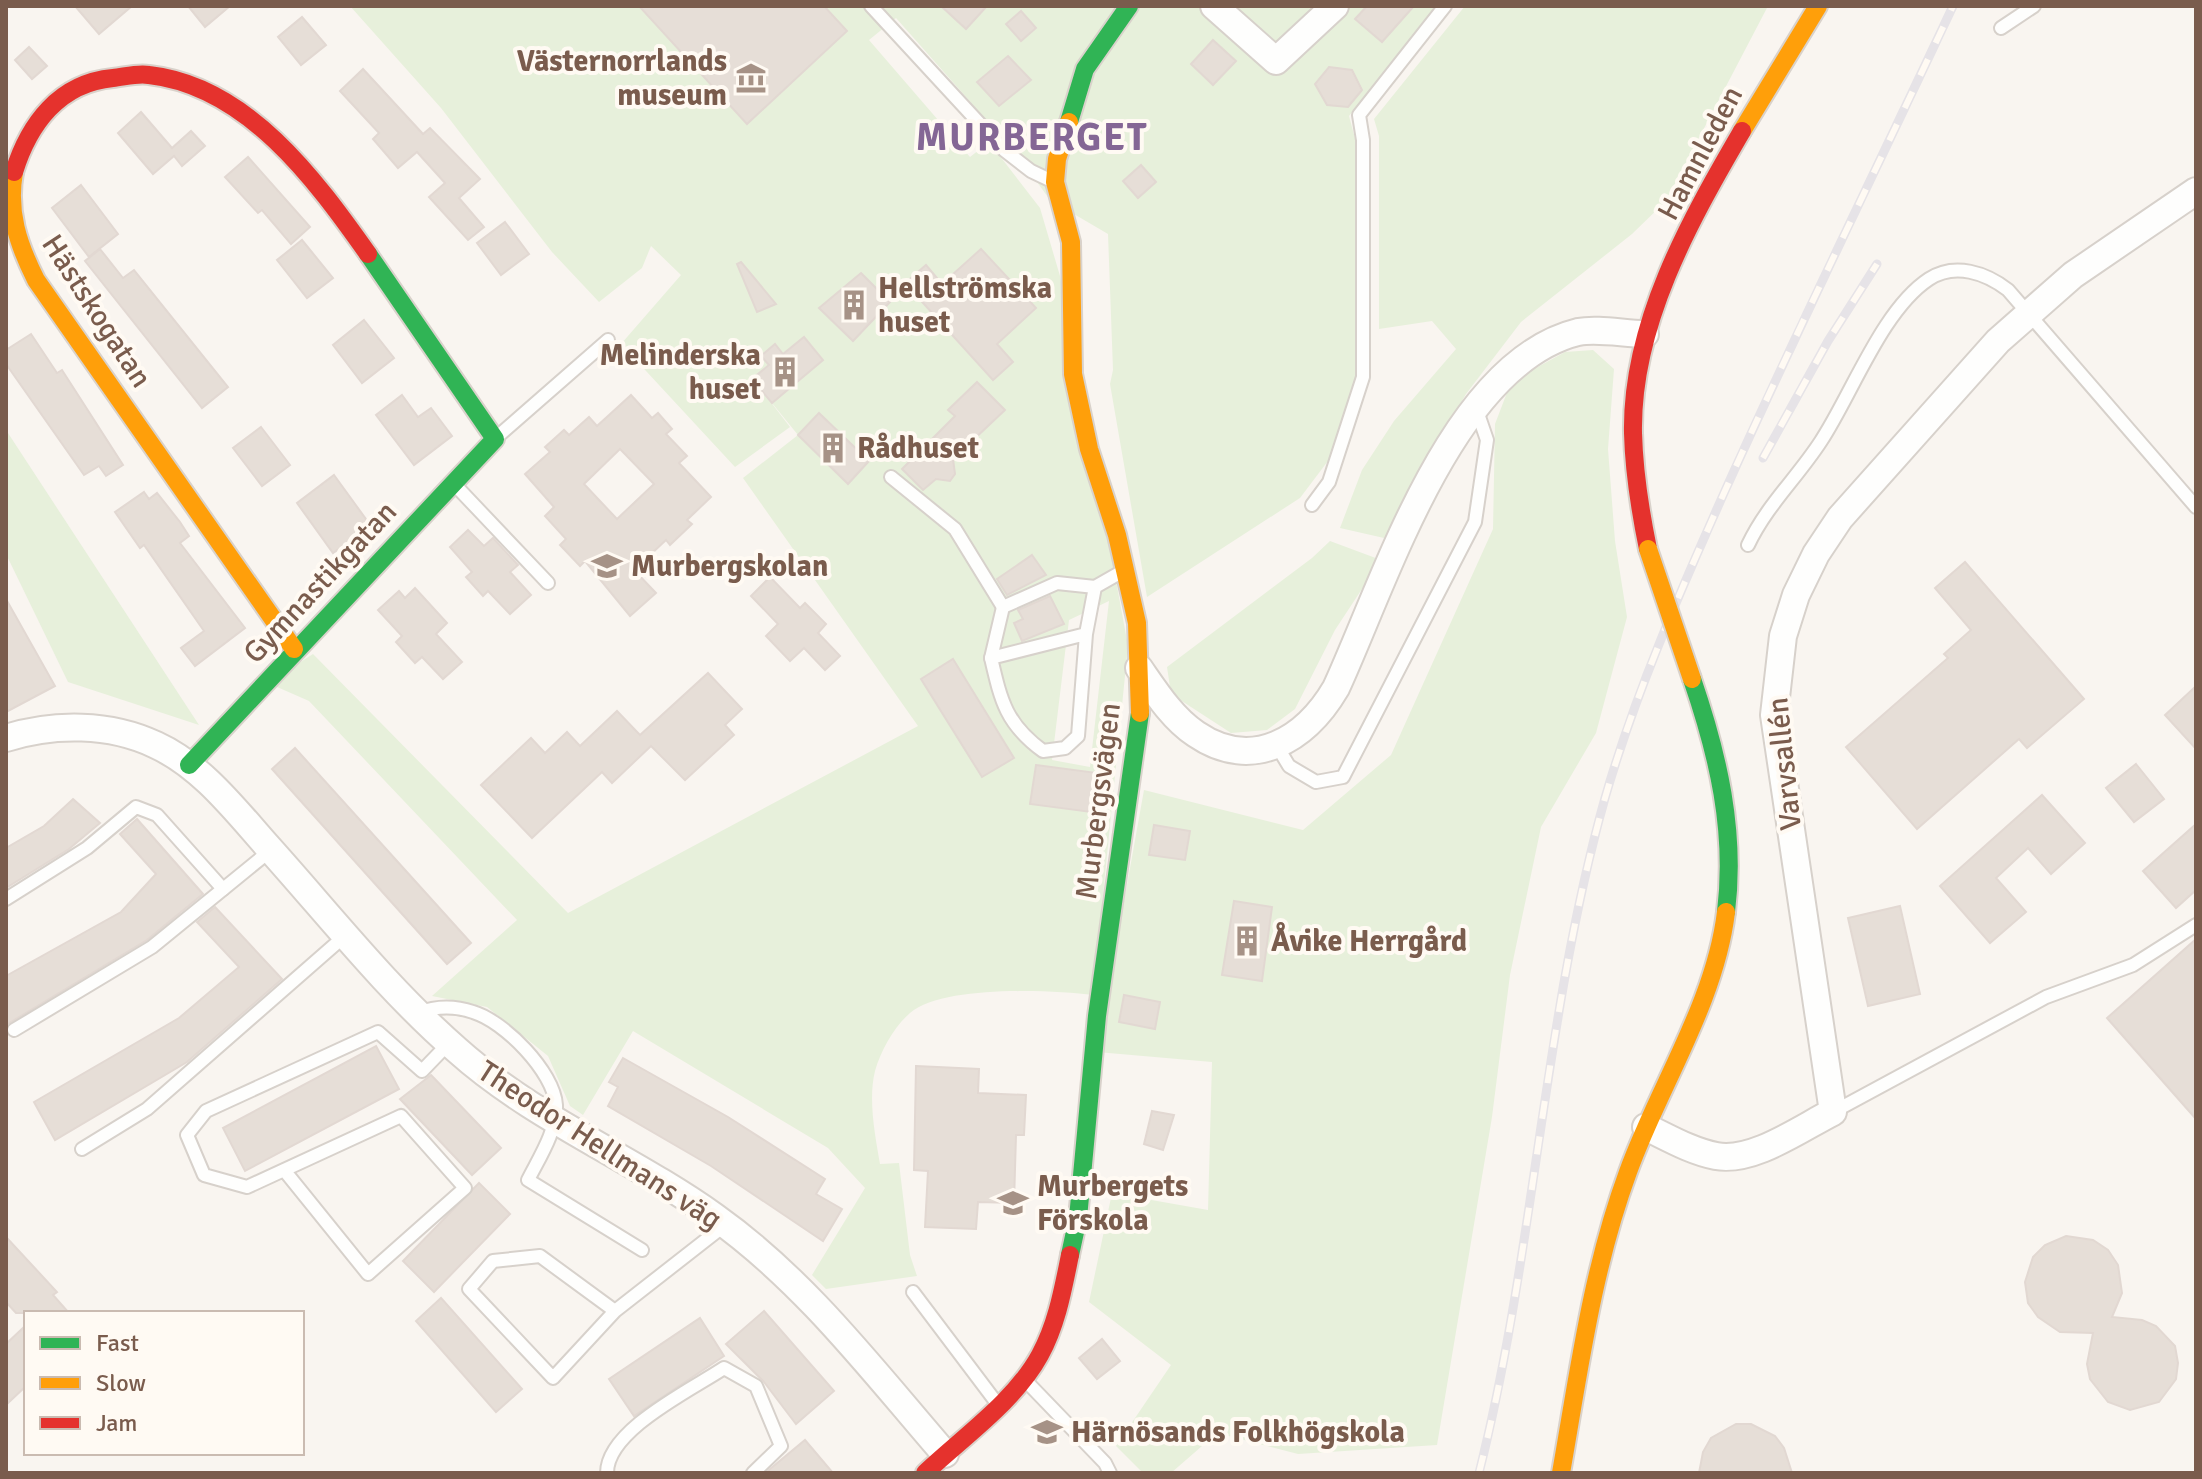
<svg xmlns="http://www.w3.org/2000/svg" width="2202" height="1479" viewBox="0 0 2202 1479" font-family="Signika,sans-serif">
<rect width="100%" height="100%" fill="#f9f5f0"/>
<g fill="#e7f0db" fill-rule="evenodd">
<path d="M350,6H1436L1349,116L1356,142V375L1334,453L1300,498L1147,597L1110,384L1113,370L1108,234L1050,200L1019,157L896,18L869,40L970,157L989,142L1040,208L1060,276L1128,646L1093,995C1051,990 943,985 910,1013C894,1027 881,1050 875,1071C868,1099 875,1135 880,1164L899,1163L910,1255L917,1276L826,1289L812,1275L865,1188L828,1148L633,1031L583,1115L570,1106L548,1056L487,1007L432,996L517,920L309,701L268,683L313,654L568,913L918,726L743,478L798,435L763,392L790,427L735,467L621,344L681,275L651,246L642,268L599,302L552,252L441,108ZM1109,601L1090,767L1052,760L1069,620Z"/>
<polygon points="1465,6 1768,6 1666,201 1632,234 1521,322 1466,394 1384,538 1340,528 1362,470 1394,421 1456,349 1432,321 1379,329 1379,136 1374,119"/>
<polygon points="1593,350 1614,369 1608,449 1615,541 1627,617 1596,733 1541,827 1510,975 1492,1117 1437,1445 1298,1454 1217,1433 1171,1473 1143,1473 1116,1446 1171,1365 1089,1302 1112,1193 1208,1210 1212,1062 1097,1052 1144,790 1303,830 1391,755 1493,529 1495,424 1508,390 1534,369 1565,352"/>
<polygon points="6,430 199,725 68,682 6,554"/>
<polygon points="1330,541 1381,560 1335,630 1295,709 1267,730 1231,733 1171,694 1167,667 1312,558"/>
</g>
<g fill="#e6ded7" stroke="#e2d8d2" stroke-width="2" fill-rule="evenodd">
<polygon points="75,6 132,6 99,34"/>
<polygon points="188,6 230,6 205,27"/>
<polygon points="639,6 824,6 847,31 747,124"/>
<polygon points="941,6 987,6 966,29"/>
<polygon points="1367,6 1414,6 1382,42 1355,19"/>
<polygon points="1021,11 1036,28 1021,41 1006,24"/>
<polygon points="302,17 326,45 301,65 278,37"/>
<polygon points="1213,40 1236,61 1213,85 1191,64"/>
<polygon points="29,47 47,66 32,79 15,60"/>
<polygon points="1008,56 1031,80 999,106 977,82"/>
<polygon points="1329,67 1352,70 1362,90 1348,107 1327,105 1315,84"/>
<polygon points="363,69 423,134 430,128 480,179 459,198 484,227 468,240 429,197 445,183 417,152 398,168 373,139 379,133 340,91"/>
<polygon points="141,112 172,148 191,131 205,146 182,166 174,156 153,174 118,133"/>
<polygon points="248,157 310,227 291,244 262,210 258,213 225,177"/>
<polygon points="1141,165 1156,182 1138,198 1123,181"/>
<polygon points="81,185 118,234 89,257 52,208"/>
<polygon points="505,222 529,254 501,275 477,243"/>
<polygon points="302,240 333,278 307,298 277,260"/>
<polygon points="100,249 123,278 134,270 228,387 202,408 85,261"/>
<polygon points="981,249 1036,308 997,344 1013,362 993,380 905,283 926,265 942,284"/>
<polygon points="741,262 776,304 757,312 737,264"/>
<polygon points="861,273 890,302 853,341 819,308"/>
<polygon points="364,320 394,358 362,383 333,345"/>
<polygon points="31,334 57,373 62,370 123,465 106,476 99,466 84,475 6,364 6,350"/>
<polygon points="804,337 823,360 772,403 752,379 769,365 761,356 775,344 783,354"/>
<polygon points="977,382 1005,410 953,459 955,474 950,481 936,479 923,490 902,469 955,416 948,410"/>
<polygon points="402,395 418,417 431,408 452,436 414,465 376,415"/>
<path d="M631,395L652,418L658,413L672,429L666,434L687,456L679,463L711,497L687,520L692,524L670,545L666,540L634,570L656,593L630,616L585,561L580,566L560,545L566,539L545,516L554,507L525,474L550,452L545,447L564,430L569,435L589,417L597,426ZM620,449L654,484L617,519L584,484Z"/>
<polygon points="819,413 869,461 848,484 798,435"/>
<polygon points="261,427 290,465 262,486 233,448"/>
<polygon points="334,475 371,526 333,553 297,503"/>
<polygon points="144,492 149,499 157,493 180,522 189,536 180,543 245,628 195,666 181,648 204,631 144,545 140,548 115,512"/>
<polygon points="468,530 484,546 493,538 518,565 510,572 531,595 510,614 488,591 483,596 466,577 472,572 450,547"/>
<polygon points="1032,555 1046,575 1007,595 997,579"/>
<polygon points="1965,562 2084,699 2027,748 2019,739 1917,829 1846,747 1948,658 1944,654 1971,630 1935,588"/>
<polygon points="770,577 800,608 805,603 826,624 818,633 840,656 825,670 804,648 790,661 766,636 778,624 751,596"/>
<polygon points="415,588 447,623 436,634 462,662 443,679 422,657 415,663 396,642 402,636 378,610 399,591 405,598"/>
<polygon points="1050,596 1064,624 1022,641 1014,623 1023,619 1018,610"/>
<polygon points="6,599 55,686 6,712"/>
<polygon points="953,659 1014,758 982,777 921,679"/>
<polygon points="708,673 742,709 725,725 734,735 685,780 651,746 612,783 602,772 532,838 481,785 531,738 545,753 567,732 580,746 617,711 640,735"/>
<polygon points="2196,686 2196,749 2165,715"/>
<polygon points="295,748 471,943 447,964 272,769"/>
<polygon points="2136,764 2164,799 2134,822 2106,788"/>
<polygon points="1036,765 1097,773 1091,812 1030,804"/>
<polygon points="2042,795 2085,843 2051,874 2028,848 1996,878 2026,912 1990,943 1940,886"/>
<polygon points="73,799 100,823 69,849 6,888 6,848 44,826"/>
<polygon points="137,819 203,894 147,940 6,1025 6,976 121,912 156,874 120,834"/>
<polygon points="2196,824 2196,890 2176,908 2143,871"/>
<polygon points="1154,825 1190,831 1185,860 1149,855"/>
<polygon points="1234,901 1272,907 1262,981 1222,975"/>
<polygon points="1900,906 1920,994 1868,1006 1848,918"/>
<polygon points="215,907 282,979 187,1062 55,1140 34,1102 179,1018 239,967 197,922"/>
<polygon points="2196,939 2196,1119 2107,1018"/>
<polygon points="1124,995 1160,1002 1155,1029 1119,1022"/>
<polygon points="376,1046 399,1089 245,1171 223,1128"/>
<polygon points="623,1058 728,1117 825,1179 816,1194 842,1209 823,1241 711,1166 608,1106 618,1087 609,1082"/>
<polygon points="916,1066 979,1069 978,1093 1026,1095 1024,1135 1016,1135 1014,1203 978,1202 976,1229 925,1227 928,1171 914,1170"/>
<polygon points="431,1075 501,1148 472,1175 400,1099"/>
<polygon points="1152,1111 1174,1115 1163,1150 1144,1144"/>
<polygon points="479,1183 510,1214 434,1292 403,1261"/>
<polygon points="2066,1236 2093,1240 2108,1250 2118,1265 2122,1293 2112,1317 2142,1320 2156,1326 2175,1346 2178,1363 2176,1379 2159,1402 2130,1410 2108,1402 2090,1379 2087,1364 2093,1333 2060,1332 2038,1317 2028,1303 2025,1282 2033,1257 2045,1245"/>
<polygon points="6,1237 57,1292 53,1295 69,1313 16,1313 6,1302"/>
<polygon points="441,1298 522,1389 496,1412 416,1321"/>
<polygon points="764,1311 834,1391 796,1424 764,1382 726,1344"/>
<polygon points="700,1318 724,1356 634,1416 609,1379"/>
<polygon points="26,1325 26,1386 6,1405 6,1344"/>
<polygon points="1102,1339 1120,1361 1097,1379 1079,1358"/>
<polygon points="1736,1424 1751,1424 1775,1436 1784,1448 1792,1473 1699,1473 1703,1452 1711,1438"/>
<polygon points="805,1440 833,1473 766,1473 770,1469"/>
</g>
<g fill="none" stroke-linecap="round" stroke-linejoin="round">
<g stroke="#d7d1cb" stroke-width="16">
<g id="lane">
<polyline points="871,6 1004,150 1031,171 1052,181"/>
<polyline points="2001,28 2034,6"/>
<polyline points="497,437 608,340"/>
<polyline points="891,477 955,529 1003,607"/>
<polyline points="455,485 548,583"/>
<polyline points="1312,505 1329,482 1363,377 1363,140 1359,115 1445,6"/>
<path d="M1748,545C1767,505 1797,478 1821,441C1852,394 1882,310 1929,279C1955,262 1986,273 2008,290L2196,507"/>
<path d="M1086,634L991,658C1001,701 1006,724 1043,751L1065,748L1078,736L1086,634L1095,587L1123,571"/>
<polyline points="991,658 1003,607 1057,583 1095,587"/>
<polyline points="1277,746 1289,766 1316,782 1343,777 1475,522 1487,440 1476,408"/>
<polyline points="6,899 87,848 136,807 157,815 223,889"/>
<path d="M418,1013C436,1006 455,1006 473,1012C504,1021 554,1072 556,1105C557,1131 539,1158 528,1180L642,1250"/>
<polyline points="14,1030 152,947 271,850"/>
<polyline points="1833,1112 2046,997 2133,965 2196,925"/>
<polyline points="82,1149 147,1109 347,934"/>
<polyline points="284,1170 368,1274 465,1188 401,1116 247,1187 204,1175 187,1135 206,1111 378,1032 422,1071 449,1043"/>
<polyline points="913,1292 996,1402"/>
<polyline points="615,1311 540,1256 493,1261 469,1289 553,1378 615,1311 725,1225"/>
<polyline points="1025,1380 1105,1463 1110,1473"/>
<path d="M607,1473C607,1430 691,1390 724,1368L756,1386L781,1446L753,1473"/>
</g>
</g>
<g stroke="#d7d1cb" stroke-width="30">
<g id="street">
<polyline points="1214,6 1276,61 1335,6"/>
<path d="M1139,668C1155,691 1172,718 1196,734C1253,773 1306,739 1336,688C1385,582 1452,363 1578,332C1598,328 1625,334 1645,334"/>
<path d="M6,738C54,723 110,723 156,745C202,766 236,811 269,848C330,916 388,990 457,1050C534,1119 631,1157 715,1217C805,1281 873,1371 945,1454"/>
<path d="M1646,1127C1669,1138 1691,1151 1716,1156C1753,1163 1801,1128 1833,1112L1774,715L1783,636L1796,595L1816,554L1840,518L1998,341L2073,275L2196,191"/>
</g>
</g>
<g stroke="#d9d2cb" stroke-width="22">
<g id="fast">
<polyline points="1069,122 1085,69 1129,6"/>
<path d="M1692,679C1718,755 1736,831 1726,912"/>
<polyline points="189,765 495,439 368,254"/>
<polyline points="1070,1255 1078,1218 1097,1016 1140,713"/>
</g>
</g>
<g stroke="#d9d2cb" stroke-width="22">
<g id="slow">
<polyline points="1069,122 1057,159 1055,182 1071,242 1073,374 1089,449 1117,535 1137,623 1140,713"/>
<polyline points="1742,131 1818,6"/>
<path d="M14,172C7,212 18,244 36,280L294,649"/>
<path d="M1561,1473C1579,1371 1592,1270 1628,1172C1659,1086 1715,1003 1726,912"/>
</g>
</g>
<g stroke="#d9d2cb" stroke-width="22">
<g id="jam">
<path d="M14,172C29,124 59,83 113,78C124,77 137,73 149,75C247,86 315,179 368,254"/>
<path d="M1648,549C1640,510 1634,473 1633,433C1631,325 1689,222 1742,131"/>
<path d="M925,1473C963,1437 1015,1401 1040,1355C1057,1324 1063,1289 1070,1255"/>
</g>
</g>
<use href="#lane" stroke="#fefefd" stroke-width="12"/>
<use href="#street" stroke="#fefefd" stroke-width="26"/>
<use href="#fast" stroke="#30b455" stroke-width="18"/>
<use href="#slow" stroke="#ff9f0a" stroke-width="18"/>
<use href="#jam" stroke="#e5322d" stroke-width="18"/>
<g stroke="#e6e3e7" stroke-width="9">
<g id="rail">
<polyline points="1763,458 1828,341 1877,264"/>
<path d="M1479,1473C1535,1251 1543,1019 1605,798C1635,694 1680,592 1724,493C1797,330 1877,168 1953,6"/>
</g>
</g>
<use href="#rail" stroke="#fffaf3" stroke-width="6" stroke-dasharray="18" stroke-linecap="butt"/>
<g stroke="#d9d2cb" stroke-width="22" stroke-linecap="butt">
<polyline id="slow-bridge" points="1648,549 1692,679"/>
</g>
<use href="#slow-bridge" stroke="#ff9f0a" stroke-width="18"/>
</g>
<defs>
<g id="museum-bare" transform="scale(2.4)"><path d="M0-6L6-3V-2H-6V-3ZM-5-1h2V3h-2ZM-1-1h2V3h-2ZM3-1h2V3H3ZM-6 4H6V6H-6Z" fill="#a69286" stroke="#fffaf3" stroke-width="2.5" paint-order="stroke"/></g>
<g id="building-bare" transform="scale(2.4)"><path d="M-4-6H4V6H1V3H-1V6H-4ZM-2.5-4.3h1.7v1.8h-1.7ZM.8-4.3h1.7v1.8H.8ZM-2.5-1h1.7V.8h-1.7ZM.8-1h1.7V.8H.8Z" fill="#a69286" stroke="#fffaf3" stroke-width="2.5" paint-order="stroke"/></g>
<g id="school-bare" transform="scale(2.4)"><path d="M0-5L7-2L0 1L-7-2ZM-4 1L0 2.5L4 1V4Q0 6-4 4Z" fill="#a69286" stroke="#fffaf3" stroke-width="2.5" paint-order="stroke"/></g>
</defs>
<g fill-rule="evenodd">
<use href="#museum-bare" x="751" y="78"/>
<use href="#building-bare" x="854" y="305"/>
<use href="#building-bare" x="785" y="372"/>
<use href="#building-bare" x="833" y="448"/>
<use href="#school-bare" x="607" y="566"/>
<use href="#building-bare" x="1247" y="941"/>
<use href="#school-bare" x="1013" y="1203"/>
<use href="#school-bare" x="1047" y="1432"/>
</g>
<g text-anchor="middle" stroke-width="8" stroke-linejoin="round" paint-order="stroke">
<g font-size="30" font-weight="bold" fill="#7a5c4d" stroke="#fffaf3" text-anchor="start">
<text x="727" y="71" text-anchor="end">Västernorrlands<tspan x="727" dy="34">museum</tspan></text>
<text x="878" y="298">Hellströmska<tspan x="878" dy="34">huset</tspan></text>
<text x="761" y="365" text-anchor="end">Melinderska<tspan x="761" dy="34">huset</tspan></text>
<text x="857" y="458">Rådhuset</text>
<text x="631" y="576">Murbergskolan</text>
<text x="1271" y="951">Åvike Herrgård</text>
<text x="1037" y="1196">Murbergets<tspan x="1037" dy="34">Förskola</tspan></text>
<text x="1071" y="1442">Härnösands Folkhögskola</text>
</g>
<g font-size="30" fill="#7a5c4d" stroke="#fffaf3">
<text transform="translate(1700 153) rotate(-62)" y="10">Hamnleden</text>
<text transform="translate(97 311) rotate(57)" y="10">Hästskogatan</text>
<text transform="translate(320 582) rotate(-47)" y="10">Gymnastikgatan</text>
<text transform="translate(1784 764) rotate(-96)" y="10">Varvsallén</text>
<text transform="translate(1098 801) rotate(-83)" y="10">Murbergsvägen</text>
<text transform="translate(600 1145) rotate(33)" y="10">Theodor Hellmans väg</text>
</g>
<g font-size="38" font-weight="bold" letter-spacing="2" fill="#846695" stroke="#fffaf3">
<text x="1032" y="150">MURBERGET</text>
</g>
</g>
<rect width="2202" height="1479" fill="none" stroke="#7a5c4d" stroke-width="16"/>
<rect x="24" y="1311" width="280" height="144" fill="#fffaf3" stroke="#cabbb1" stroke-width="2"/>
<rect x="40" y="1337" width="40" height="12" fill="#30b455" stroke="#cabbb1" stroke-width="2"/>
<text x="96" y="1351" font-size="24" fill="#7a5c4d">Fast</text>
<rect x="40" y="1377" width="40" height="12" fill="#ff9f0a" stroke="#cabbb1" stroke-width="2"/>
<text x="96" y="1391" font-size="24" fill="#7a5c4d">Slow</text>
<rect x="40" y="1417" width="40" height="12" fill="#e5322d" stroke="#cabbb1" stroke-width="2"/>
<text x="96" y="1431" font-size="24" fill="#7a5c4d">Jam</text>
</svg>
